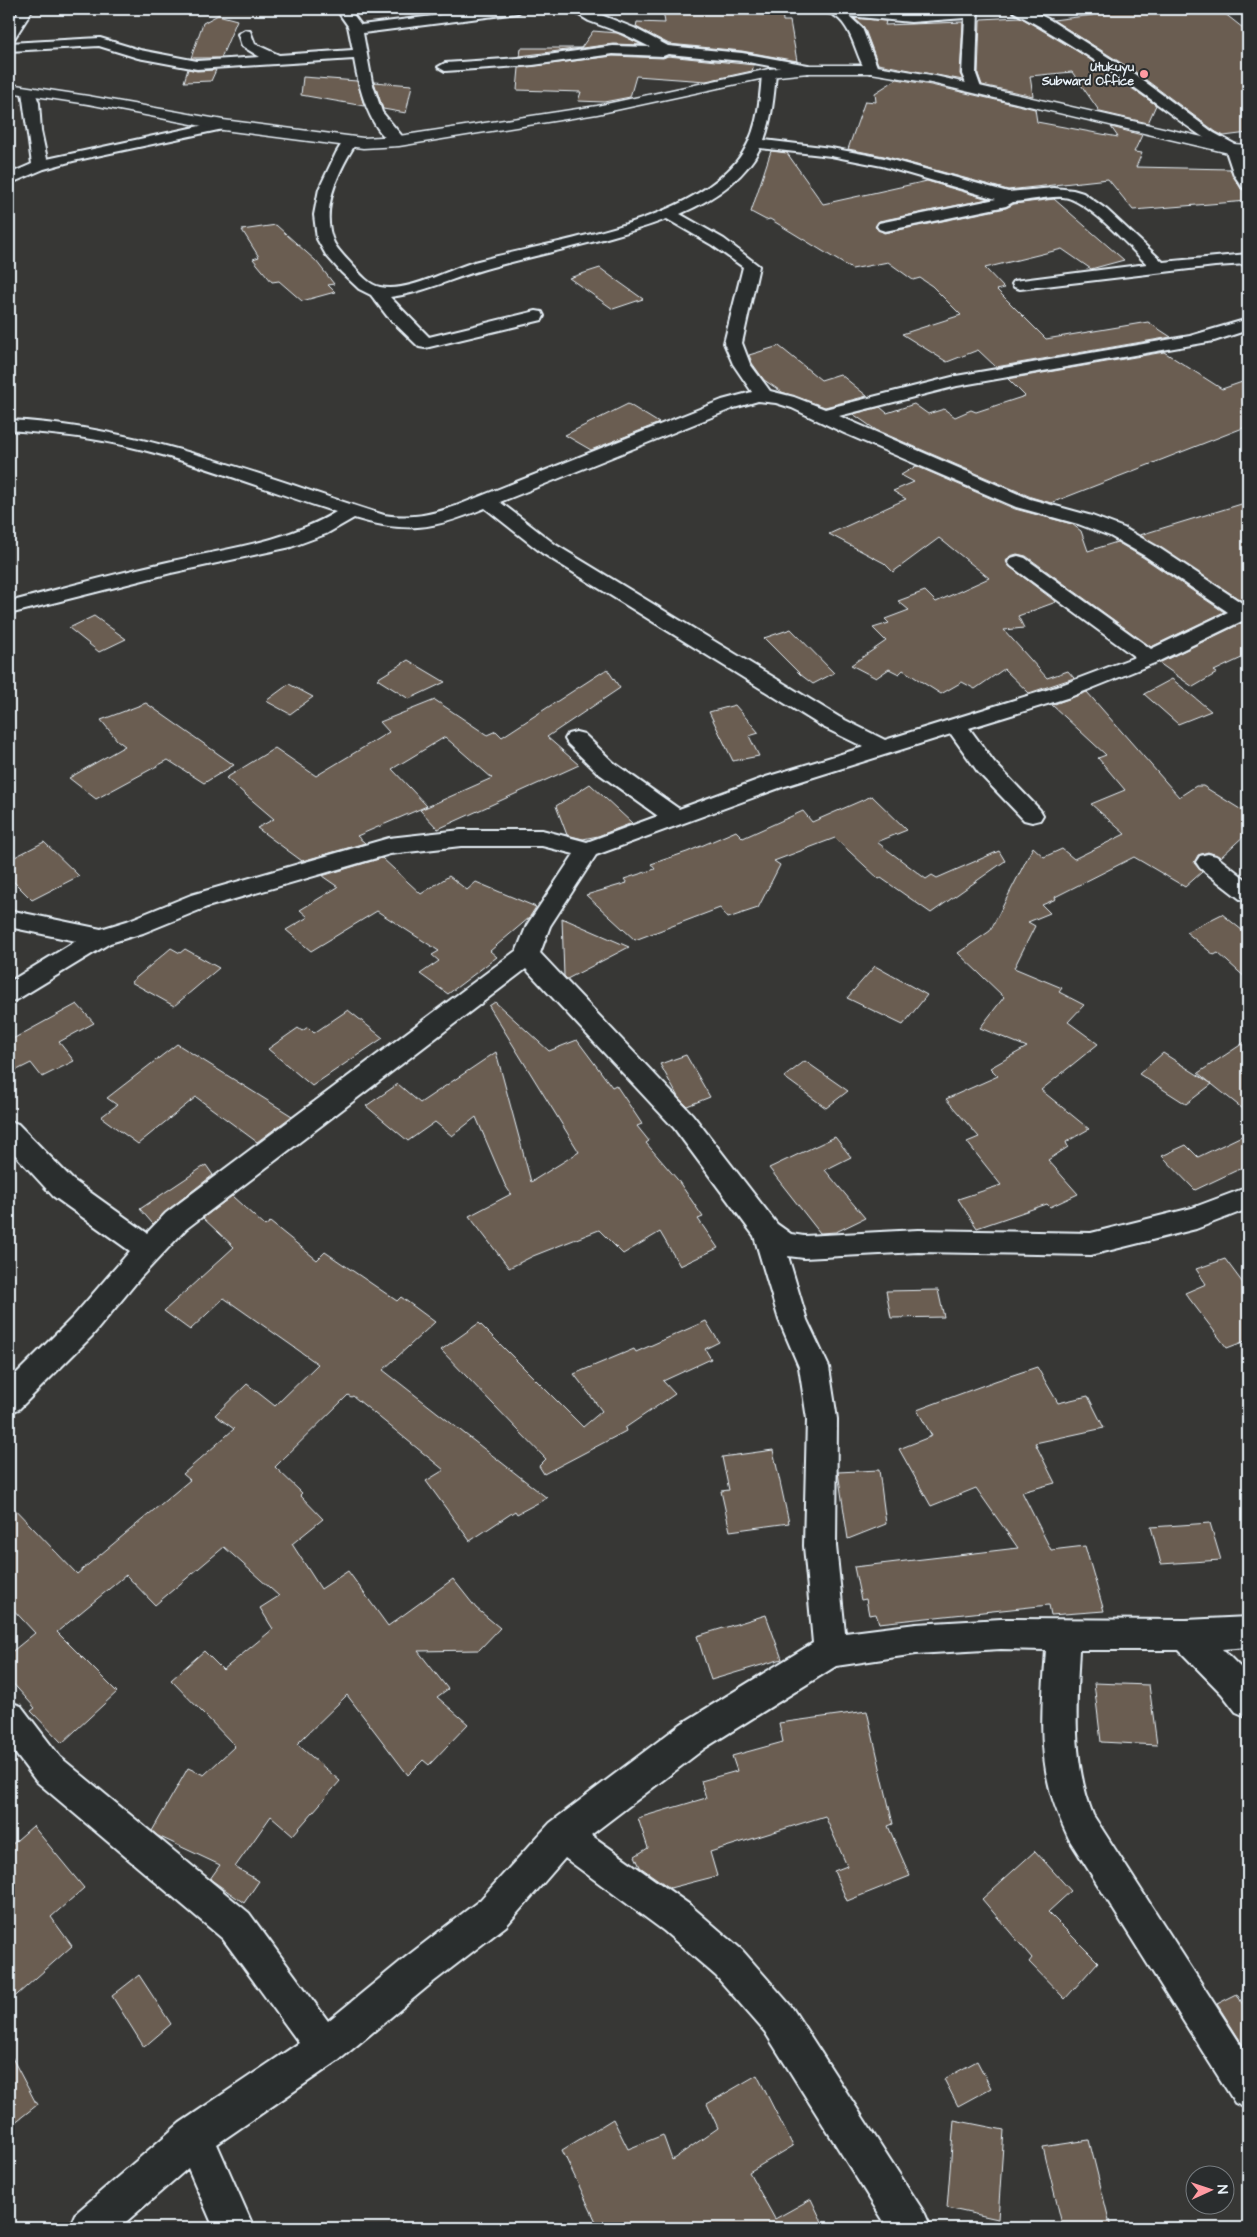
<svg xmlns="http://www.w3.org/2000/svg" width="1257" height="2237" viewBox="0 0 1257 2237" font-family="'Architects Daughter',sans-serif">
<rect width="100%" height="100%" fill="#373735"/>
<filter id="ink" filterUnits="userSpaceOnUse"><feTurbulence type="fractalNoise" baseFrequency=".02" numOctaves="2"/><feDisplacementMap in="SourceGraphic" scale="10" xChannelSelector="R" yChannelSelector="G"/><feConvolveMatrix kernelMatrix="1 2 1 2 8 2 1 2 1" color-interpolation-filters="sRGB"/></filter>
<g filter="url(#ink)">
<g fill="#6a5d51" stroke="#e8f1f8">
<polygon points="737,9 782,9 783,21 790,21 797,61 742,51 669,44 636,27 637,22 665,23 663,10"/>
<polygon points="1089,9 1219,9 1248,32 1248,133 1224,136 1216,132 1134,71 1053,20 1093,15"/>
<polygon points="218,15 237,20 221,58 191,58 203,23"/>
<polygon points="1020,17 1082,54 1156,105 1148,123 1100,112 1072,72 1030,76 1033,96 982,85 978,74 980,21 981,19"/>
<polygon points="854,18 886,21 885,25 963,22 960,74 963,80 878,64 864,27"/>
<polygon points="593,31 617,33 642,45 613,44 520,56 521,48 581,48"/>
<polygon points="613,56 663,58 668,56 754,65 752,71 706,81 636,76 630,97 604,102 578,101 581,92 517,90 519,68"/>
<polygon points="188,69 197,71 216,70 211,81 184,82"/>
<polygon points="303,77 357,81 364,106 301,95"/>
<polygon points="897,79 931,85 1035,109 1037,122 1118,137 1111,127 1142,135 1134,152 1142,153 1136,167 1230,169 1241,189 1248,191 1248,201 1133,210 1108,179 1008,190 884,156 848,149 865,101 876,102 875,93"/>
<polygon points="374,82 412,85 406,113 383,109"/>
<polygon points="771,151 787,153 823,204 927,181 988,199 879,221 875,227 884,233 1006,208 1014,204 1054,199 1124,260 1091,269 1062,249 985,268 1004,288 997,290 1046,339 1148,322 1171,337 996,367 978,350 947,362 902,334 961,315 932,286 920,278 913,280 888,262 852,269 770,219 766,220 751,212"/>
<polygon points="276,225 316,261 334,284 328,285 335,292 302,301 279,281 272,282 253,259 259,257 242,230"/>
<polygon points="600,268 612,277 643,299 613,309 569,278"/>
<polygon points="779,346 821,380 840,374 867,396 825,407 782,392 764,380 752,363 749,355"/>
<polygon points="1164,352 1222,389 1248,380 1248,426 1051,503 1031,497 876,430 853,414 880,407 887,413 914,404 928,414 944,409 955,417 971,410 976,412 1025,396 1008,379"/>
<polygon points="628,404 659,423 591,450 565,435"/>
<polygon points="916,466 1015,509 1072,524 1081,531 1088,551 1117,542 1144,558 1224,612 1151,647 1026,556 1017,554 1010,556 1006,561 1010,567 1056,602 1018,616 1024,628 1004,630 1047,678 1068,671 1074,678 1029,693 1004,669 975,689 962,682 941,694 903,670 899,674 889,669 876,678 851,665 886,641 873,628 889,623 885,619 909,610 898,601 925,591 936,602 989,578 939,538 893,572 884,563 829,534 906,499 893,491 914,482 901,475"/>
<polygon points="1248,502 1248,602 1245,603 1140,535"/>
<polygon points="94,616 126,639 99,652 69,628"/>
<polygon points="1242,623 1248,624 1248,655 1214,671 1217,673 1193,687 1159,663"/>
<polygon points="791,629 834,673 813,684 801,675 764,638"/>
<polygon points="408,660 445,682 409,699 377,679"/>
<polygon points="607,669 620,688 547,737 579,765 438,829 420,810 492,778 445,737 392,769 427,806 357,836 365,843 302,861 257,828 274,819 226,778 275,748 316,776 389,732 380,722 435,700 487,735 496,731 502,737"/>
<polygon points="1172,679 1211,711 1178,724 1144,694"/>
<polygon points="289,684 313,697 290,714 266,701"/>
<polygon points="1087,692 1179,797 1196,786 1203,786 1248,814 1248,832 1221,857 1208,852 1198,855 1194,863 1202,872 1185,887 1134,857 1055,897 1056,899 1042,905 1050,913 1028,922 1035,926 1014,968 1062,988 1059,992 1084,1005 1068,1022 1098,1044 1041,1090 1089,1129 1066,1142 1068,1147 1048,1160 1078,1194 1050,1207 1047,1204 977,1228 958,1199 1001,1185 967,1142 979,1137 946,1099 998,1076 990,1068 1027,1047 980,1028 1004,997 958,953 990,931 1033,847 1044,857 1062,849 1074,859 1125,834 1091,804 1125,790 1098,758 1106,755 1052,705"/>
<polygon points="146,703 234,765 204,783 168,760 96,799 69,778 125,746 117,740 101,720"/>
<polygon points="735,705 759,733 749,736 759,756 733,761 709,712"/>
<polygon points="590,784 632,823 598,836 583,839 567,835 556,806"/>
<polygon points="872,796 907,830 877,842 926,879 932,875 937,878 999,851 1005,861 931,913 881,878 879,879 835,838 774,861 780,865 758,908 728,918 720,908 635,940 586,895 627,883 624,879 655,869 651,864 687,852 736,831 743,838 803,811 812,822"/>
<polygon points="44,842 79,876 32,900 9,877 9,860"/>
<polygon points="382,858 421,894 449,876 467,890 476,882 536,907 529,918 490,951 497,957 448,994 420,974 439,961 432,955 439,951 377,911 311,951 286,930 308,917 300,910 338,887 322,876"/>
<polygon points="1222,914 1248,935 1248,980 1218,953 1214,955 1186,932"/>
<polygon points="562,918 629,947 567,979 564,976"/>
<polygon points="171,948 180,953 185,949 219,968 174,1006 131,982"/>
<polygon points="875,966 927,995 903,1025 847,998"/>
<polygon points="495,1002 549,1051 577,1040 612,1087 616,1085 642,1124 637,1126 649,1141 646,1143 677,1179 703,1217 698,1219 718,1248 680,1266 660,1232 623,1254 599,1230 533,1256 509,1268 469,1216 511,1194 505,1185 476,1117 452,1136 435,1122 408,1141 366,1106 398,1084 420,1103 496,1052 531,1182 579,1152 489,1006"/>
<polygon points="77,1004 94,1023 59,1042 74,1061 42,1077 31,1063 9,1074 9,1041"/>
<polygon points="348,1010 383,1038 312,1086 268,1049 298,1028 302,1031 308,1027 314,1033"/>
<polygon points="1248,1040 1248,1113 1198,1073"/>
<polygon points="177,1044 292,1116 257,1142 196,1097 138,1144 101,1117 117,1105 107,1098"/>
<polygon points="1163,1053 1212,1084 1186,1104 1139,1074"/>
<polygon points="686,1055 710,1097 687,1106 678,1097 660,1064"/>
<polygon points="805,1061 848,1091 826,1108 784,1077"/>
<polygon points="1248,1133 1248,1165 1195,1190 1162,1156 1186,1145 1198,1157"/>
<polygon points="835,1137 851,1157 825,1170 865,1218 836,1232 820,1233 769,1168"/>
<polygon points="206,1165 213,1175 165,1212 153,1224 140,1209"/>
<polygon points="232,1196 265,1226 270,1222 317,1260 325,1252 397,1301 401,1297 435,1322 383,1370 547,1498 517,1514 515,1511 470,1541 426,1481 444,1470 353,1396 351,1397 348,1395 275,1467 302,1493 300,1495 323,1519 292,1544 321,1589 348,1571 388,1626 453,1579 476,1608 500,1628 479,1650 418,1651 448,1689 437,1697 468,1724 429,1765 423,1760 408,1775 347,1695 297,1744 340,1781 293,1835 271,1816 235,1867 259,1881 244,1903 210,1879 220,1865 158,1836 152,1831 188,1768 204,1775 235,1746 171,1680 204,1651 223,1670 273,1629 260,1608 279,1596 224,1547 155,1605 126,1575 57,1632 117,1692 62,1743 31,1711 35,1708 9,1679 9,1654 35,1633 9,1605 9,1503 77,1574 190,1480 183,1474 234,1429 215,1415 247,1384 275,1406 318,1364 224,1298 190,1330 164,1311 234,1247 203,1218"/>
<polygon points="1225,1259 1248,1290 1248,1340 1227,1348 1185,1293 1206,1284 1196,1269"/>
<polygon points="938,1290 944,1317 891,1318 886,1291"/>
<polygon points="706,1321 719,1342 705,1349 711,1359 663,1381 675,1394 625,1428 626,1431 544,1474 539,1466 546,1459 441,1350 479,1323 583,1427 602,1411 574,1374 634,1349 636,1352"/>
<polygon points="1037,1367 1058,1403 1088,1396 1104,1428 1035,1443 1055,1483 1022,1492 1051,1550 1085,1546 1104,1611 1051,1615 1049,1605 879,1623 876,1614 869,1615 866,1599 861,1600 854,1567 1018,1548 976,1488 931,1506 899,1449 932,1436 917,1410 995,1381"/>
<polygon points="773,1450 789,1523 730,1531 721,1491 729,1490 722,1457"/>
<polygon points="879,1470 886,1524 848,1539 838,1472"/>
<polygon points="1210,1523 1221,1560 1161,1564 1151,1527"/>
<polygon points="766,1615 782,1659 711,1680 697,1636"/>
<polygon points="1094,1683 1149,1685 1157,1745 1101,1742"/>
<polygon points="867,1711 893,1824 888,1826 910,1876 847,1901 834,1871 847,1866 825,1816 710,1852 717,1876 670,1888 640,1867 635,1856 648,1848 638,1818 706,1798 701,1781 737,1771 732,1756 783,1742 779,1723"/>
<polygon points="33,1826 84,1888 51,1917 72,1946 9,2002 9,1847"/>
<polygon points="1035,1851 1071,1891 1048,1912 1098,1962 1065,1999 1029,1962 1032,1958 982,1899"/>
<polygon points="139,1975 171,2024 144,2047 112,1996"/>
<polygon points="1237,1994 1248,2014 1248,2053 1217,2004"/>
<polygon points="9,2052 37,2105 9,2127"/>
<polygon points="977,2061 991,2088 958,2106 944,2079"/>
<polygon points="757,2075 793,2146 749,2172 775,2219 811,2199 825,2228 599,2228 562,2150 613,2119 628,2149 663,2135 672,2160 718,2128 707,2104"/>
<polygon points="954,2120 1004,2130 998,2219 947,2208"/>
<polygon points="1089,2140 1111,2228 1063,2228 1043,2147"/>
</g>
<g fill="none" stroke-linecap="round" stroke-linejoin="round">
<g stroke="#e8f1f8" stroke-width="4">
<g id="street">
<polygon points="20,9 33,9 14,39 9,40 9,26"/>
<path d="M336,9H349L361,25L489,9H524L517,13L363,33L372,82L382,112L406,141L399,145C370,138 358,83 354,59L197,69L138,58L99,46L9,51V43L100,38L140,50L197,61L260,57L242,46L238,34L245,30L250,31L255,44L279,55L353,50L348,26Z"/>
<polygon points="569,9 586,9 634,28 668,46 742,53 808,65 815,69 808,73 742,61 668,54 663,56 613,54 533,65 445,71 438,67 445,63 533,57 613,46 650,47 624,34 589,21"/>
<path d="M810,9H855L911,14L978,9L976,74L981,88L979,91H969L962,74L965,18L911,22L849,16L862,28L878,69L871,73C856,69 856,24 831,14C825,12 817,13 811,12Z"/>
<path d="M1013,9H1028L1050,20L1133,73L1214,133L1238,146L1248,174V189L1243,188L1234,175L1226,151C1189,131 1158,102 1122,79C1088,55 1051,32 1014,12Z"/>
<path d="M769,69L776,73C774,96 772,118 764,140L831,148L884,158L1008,192L1054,188L1073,190L1083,193L1107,210L1163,262L1248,254V264L1215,266L1020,289L1014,287L1012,284L1014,281L1147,264C1129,247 1087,199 1063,197C1047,196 1030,201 1013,202L1006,206L885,231L879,229L877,226L879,223L996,199L882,166L831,156L760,148C744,180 712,200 680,214L724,239L759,266L742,343L750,364L770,391L794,397L825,409L956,376L1190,336L1248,319V330L1214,341L957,386L839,416L1030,499L1092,516L1124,528L1159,548L1245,605L1248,604V622L1242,621L1157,662L1070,697L969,728L994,762L1040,810L1043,815L1040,820L1032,822L1024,820L978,772L951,734L782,787L596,855L550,926L540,953L692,1114L777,1224L791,1234L804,1236L918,1230L1091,1233L1192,1208L1248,1187V1209L1196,1229L1091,1255L918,1252L804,1258L788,1256L807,1320L829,1367L837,1419L836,1546L845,1633L916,1624L1001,1619L1186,1620L1248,1617V1647L1222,1649L1248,1675V1717L1236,1712L1222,1694L1179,1650H1079C1076,1706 1072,1762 1093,1815L1248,2056V2109L1235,2103L1069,1839C1061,1821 1053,1804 1049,1785C1038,1741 1043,1694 1046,1650L1001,1649L916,1654L836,1666L705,1748L591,1835L690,1905L742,1950L791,2006L925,2214L931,2228H888L765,2032L716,1976L664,1931L565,1858L506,1926L432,1983L338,2061L217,2144L254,2228H214L188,2168L119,2228H69L75,2214L180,2123L299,2043L223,1939L36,1781L9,1745V1702L21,1706L60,1757L249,1913L328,2021L406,1957L480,1900L550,1823L681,1724L813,1643L804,1546L807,1419L799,1367L779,1320L754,1236L674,1128L526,969L186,1229L140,1278L92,1336L19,1409L9,1413V1381L72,1318L130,1251L53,1196L9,1148V1121L18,1124L73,1180L147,1233L166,1213L517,950L527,925L574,854L542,846H461L390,854L207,907L143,933L110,943L18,999L9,1002V982L76,941L9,927V910L101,929L127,921L191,895L389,838L461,830H542L587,842L658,816L598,773L568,744L565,739L568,734L576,732L584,734L614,763L679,809L766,777L864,747L823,727L542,553L485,508C434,529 407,534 354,518L326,534L291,547L171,573L9,614V602C63,588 117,573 172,561C230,548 285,542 336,512C259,488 183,456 103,441C72,435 41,433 9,430V420C139,426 260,476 384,515C410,519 431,515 456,506L722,400L752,392L733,364L724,343L743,267L712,245L667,219C608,241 546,252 485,269C453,278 423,293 390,297L429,337L536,311L542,312L544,316L542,320L425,348L419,347L387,316L371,295L359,289L341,272L326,255L317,239L314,215L319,189L336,153L344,140L349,139L356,143C339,170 319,210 334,243C339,252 347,259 353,266C360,274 369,285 380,287C407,293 448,270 474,262C551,241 683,225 736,162C757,138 760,103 762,73ZM758,401L776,403L792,408L844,433L1016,507L1078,524L1110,536L1145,556L1228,612L1151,649L1025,558L1018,556L1011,558L1008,562L1011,566L1135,657L1056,687L885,740L839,717L556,545L500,502L734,408Z"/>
<polygon points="29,88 34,89 39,103 41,131 47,159 223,121 230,125 223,129 73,161 44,169 9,184 9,174 32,164 22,92"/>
<polygon points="1208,854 1216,856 1248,881 1248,901 1240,899 1200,868 1196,862 1200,856"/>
</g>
</g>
<g stroke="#e8f1f8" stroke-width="3">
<polygon id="secondary" points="808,65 871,65 931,75 1233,144 1248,145 1248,155 1233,154 931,83 871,73 808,73 769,77 597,114 399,146 363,148 223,130 88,104 9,92 9,84 88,96 223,120 363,138 399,136 597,106 769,69"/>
</g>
<use href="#street" fill="#2a2d2e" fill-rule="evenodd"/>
<use href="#secondary" fill="#2a2d2e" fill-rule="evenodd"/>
</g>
</g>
<circle fill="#ff9aa2" stroke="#2a2d2e" stroke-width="2" cx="1144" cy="74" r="5"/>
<g text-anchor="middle" stroke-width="4" stroke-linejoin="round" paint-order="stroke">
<g font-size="12" font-weight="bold" fill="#e8f1f8" stroke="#2a2d2e" text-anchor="end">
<text x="1134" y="71">Utukuyu<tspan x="1134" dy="14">Subward Office</tspan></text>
</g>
</g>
<rect width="1257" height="2237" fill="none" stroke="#2a2d2e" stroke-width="30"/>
<rect x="15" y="15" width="1227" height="2207" fill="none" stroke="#e8f1f8" stroke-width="2" filter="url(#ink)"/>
<g transform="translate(1210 2190) rotate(87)"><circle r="24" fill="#2a2d2e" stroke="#767b7f"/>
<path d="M0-4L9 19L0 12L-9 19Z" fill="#ff9aa2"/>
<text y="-8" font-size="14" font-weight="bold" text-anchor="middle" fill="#e8f1f8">N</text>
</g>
</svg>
